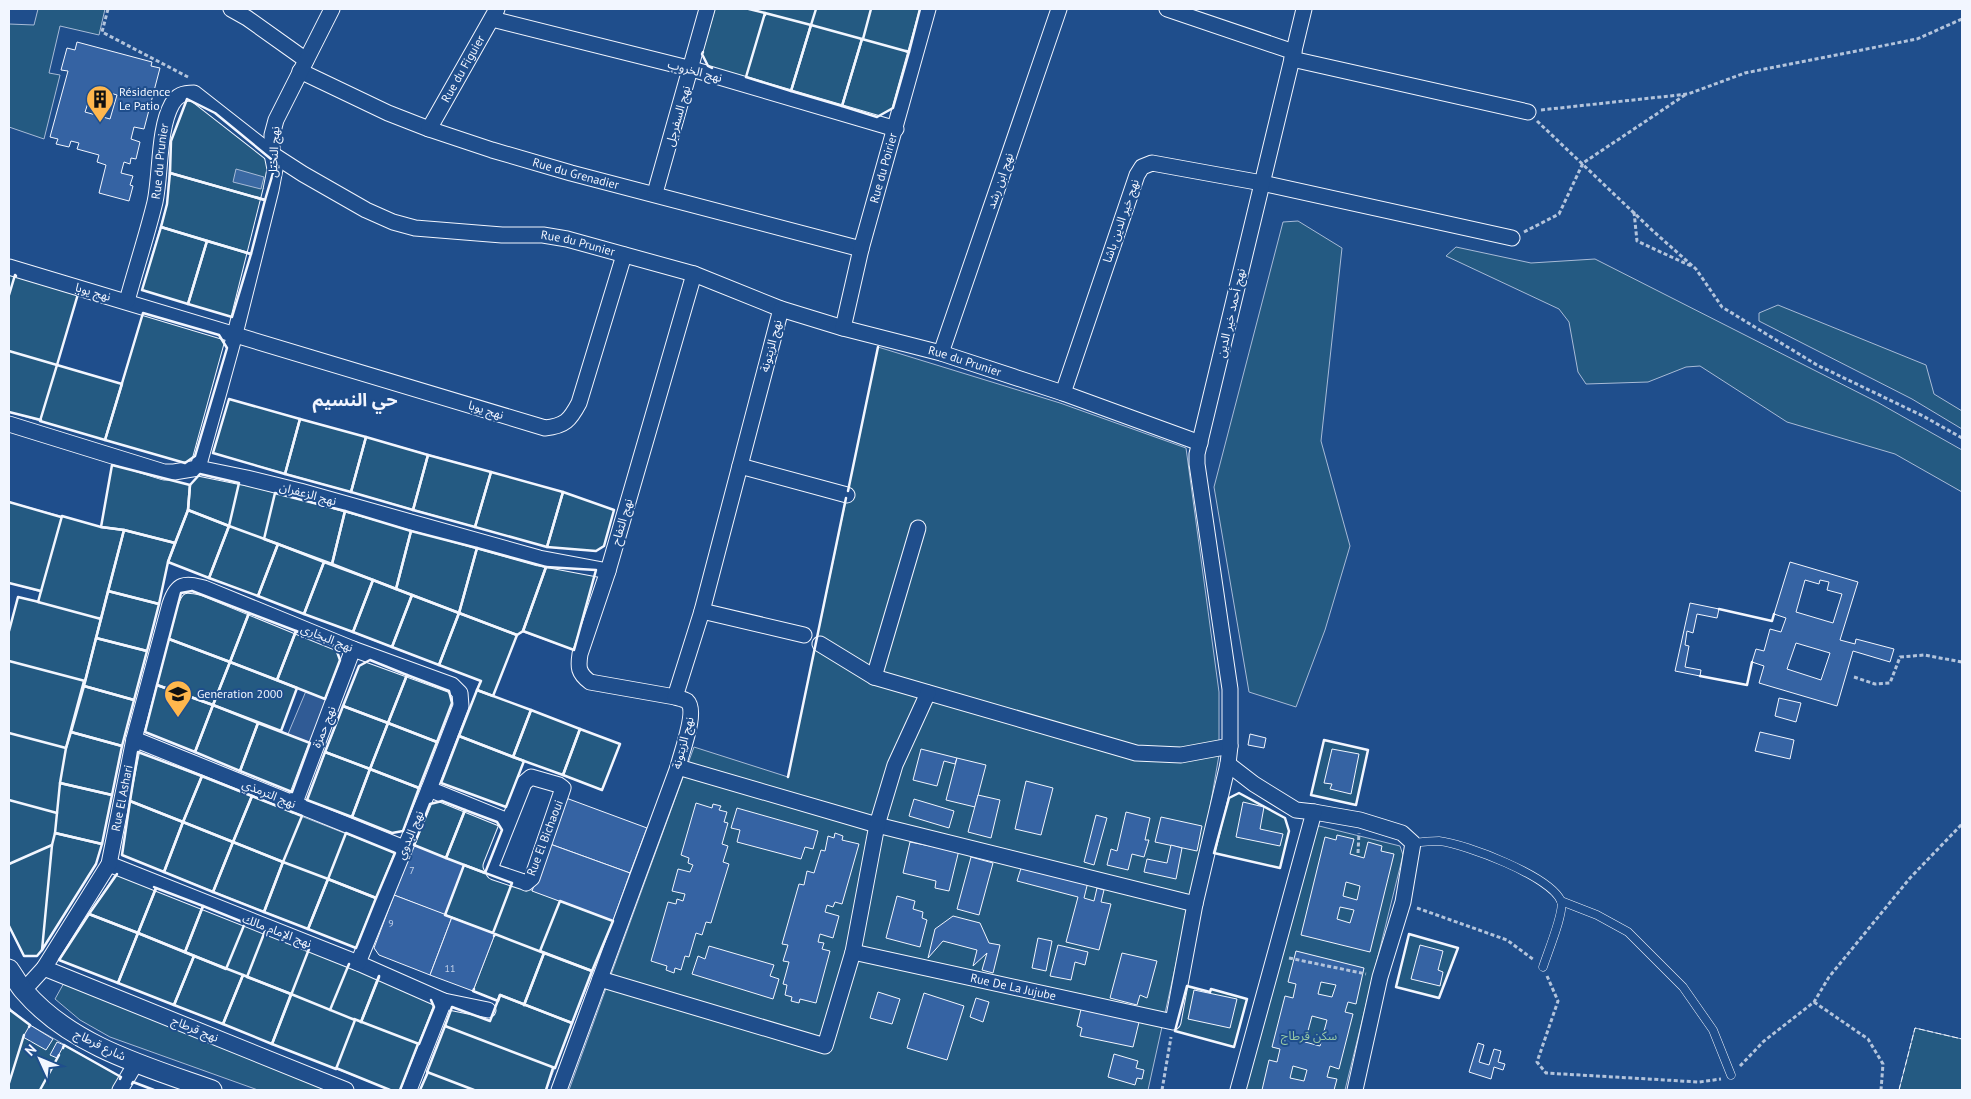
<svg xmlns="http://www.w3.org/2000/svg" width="1971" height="1099" viewBox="0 0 1971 1099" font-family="'PT Sans','Noto Sans Arabic',sans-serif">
<rect width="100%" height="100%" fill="#1f4e8c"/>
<g fill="#245a82" stroke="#a8bbd7">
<polygon points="38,9 105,9 99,35 60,26 49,73 60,75 44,139 9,127 9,24 34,25"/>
<polygon points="715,9 920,9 893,108 877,117 708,66 702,54"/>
<polygon points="187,99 215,113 271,159 232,317 142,290 167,204 171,141"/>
<polygon points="1298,221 1342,248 1321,441 1350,546 1325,630 1296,707 1249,692 1214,487 1283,222"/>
<polygon points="1456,247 1531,263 1595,259 1877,402 1962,450 1962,492 1895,454 1787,422 1700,366 1686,367 1648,382 1586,384 1578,372 1569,322 1559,309 1446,256"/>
<polygon points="9,274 78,294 57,365 122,384 143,313 219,335 227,348 195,456 185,463 9,412"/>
<polygon points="1778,305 1926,365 1934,394 1962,411 1962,429 1912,399 1759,321 1759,313"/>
<polygon points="878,347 1060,403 1186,448 1219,692 1219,755 1208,819 1148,1090 569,1090 694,747 788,777"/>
<polygon points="229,399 563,492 614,510 604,546 596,551 547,547 213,453"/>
<polygon points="112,465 190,485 200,474 239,483 546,567 596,570 574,650 523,632 517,635 493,696 620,744 602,790 524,761 506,807 441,783 480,681 168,562 159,604 122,746 102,844 96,864 42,950 37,956 24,956 9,926 9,631 18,597 38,602 41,592 9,583 9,502 101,527"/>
<polygon points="192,591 335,646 340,660 325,699 297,688 281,731 310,743 292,792 145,732 181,593"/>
<polygon points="370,660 449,691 452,703 403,831 392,833 307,800 359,666"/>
<polygon points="1324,740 1368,750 1356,805 1311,795"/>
<polygon points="138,752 395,853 356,948 122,855"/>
<polygon points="1239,793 1285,818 1289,831 1280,868 1214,853 1229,798"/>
<polygon points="442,801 497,822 502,830 486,873 613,921 546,1090 420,1090 452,1007 490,1021 498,1001 473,991 495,934 445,915 464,865 414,845 430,804"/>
<polygon points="1319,826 1400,846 1403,855 1345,1090 1245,1090 1310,828"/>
<polygon points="116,873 429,996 434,1007 400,1090 390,1090 59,960"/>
<polygon points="1409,934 1458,948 1439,998 1396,987"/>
<polygon points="65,981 338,1090 258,1090 110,1037 80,1020 55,999"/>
<polygon points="1187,986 1210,992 1211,989 1247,999 1234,1047 1175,1031"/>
<polygon points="9,1008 30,1025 121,1077 113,1090 9,1090"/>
<polygon points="1915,1028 1962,1039 1962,1090 1899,1090"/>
</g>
<polygon fill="#305b95" stroke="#a8bbd7" points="306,691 332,702 315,745 288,734"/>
<polygon fill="#3b69a3" stroke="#a8bbd7" points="236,169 264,177 261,189 233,182"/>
<g fill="#3563a3" stroke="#f2f6ff" fill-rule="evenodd">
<path d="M77,42L152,62L151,66L160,68L144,129L134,127L131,139L140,142L136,159L131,158L130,164L124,162L121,173L133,176L130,185L133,186L129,201L99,193L106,165L97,162L99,155L77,149L79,143L71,141L69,147L56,144L58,139L50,137L68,71L61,70L67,48L75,50ZM93,88L117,95L110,119L85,112Z"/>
<path d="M1790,562L1858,582L1840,640L1855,644L1856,639L1894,649L1890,662L1853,651L1837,706L1759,683L1764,666L1752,662L1756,649L1764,651L1770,629L1781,632L1786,618L1774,614ZM1805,580L1819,584L1820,580L1829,582L1827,590L1842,594L1833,623L1796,612ZM1796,643L1830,653L1821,680L1787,669Z"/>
<polygon points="1690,603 1719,609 1717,618 1697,614 1693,633 1687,631 1685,645 1689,646 1685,667 1701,670 1700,676 1675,671"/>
<polygon points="1779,698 1801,703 1796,722 1775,716"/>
<polygon points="1760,732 1794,740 1790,759 1755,751"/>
<polygon points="1250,734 1266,738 1264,748 1248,745"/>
<polygon points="921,749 957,758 955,764 944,761 937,786 913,780"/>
<polygon points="1332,749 1359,754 1351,794 1330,789 1332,784 1324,783"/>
<polygon points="957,758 986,765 975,807 946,800"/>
<polygon points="1026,781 1053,788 1041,835 1015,829"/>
<polygon points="978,795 1000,800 991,838 968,832"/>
<polygon points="566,798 647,828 630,873 550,844"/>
<polygon points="914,799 954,811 949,828 909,816"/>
<polygon points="1243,802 1264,807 1260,829 1283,834 1280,846 1236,837"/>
<polygon points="696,803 712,808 713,804 721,806 719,810 727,812 724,822 728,823 722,844 728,846 723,862 729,864 711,923 706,922 702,935 696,933 689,957 685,956 681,970 675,968 674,973 666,970 667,966 651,961 668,902 676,904 677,899 683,901 685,894 672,891 678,869 690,872 693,865 688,863 689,858 681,855"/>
<polygon points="737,808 818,831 813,849 805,847 801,859 737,842 740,830 731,828"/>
<polygon points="1126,812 1150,818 1145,840 1149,840 1144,857 1132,854 1128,870 1107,865 1111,849 1117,851"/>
<polygon points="1096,815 1107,818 1094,865 1084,862"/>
<polygon points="1161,817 1202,826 1197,851 1155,842"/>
<polygon points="835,833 843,836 842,840 859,844 842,904 835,902 833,907 827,905 825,912 839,916 833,938 820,934 818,942 824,943 822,949 830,951 816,1003 800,999 799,1003 791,1001 792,997 785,995 787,985 783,984 789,962 783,961 788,945 782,944 799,884 804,885 807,871 814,873 821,850 825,851 828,836 834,838"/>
<path d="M1337,835L1354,839L1350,854L1364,858L1368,842L1382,846L1381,851L1394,854L1370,952L1301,935L1325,837L1336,840ZM1346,882L1360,886L1357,900L1343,896ZM1340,907L1354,910L1350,923L1337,919Z"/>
<polygon points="910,842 940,848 960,846 949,891 935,888 936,881 903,873"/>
<polygon points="550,844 630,873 613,921 532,891"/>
<polygon points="414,845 464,865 445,915 394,895"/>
<polygon points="1171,845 1182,848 1176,879 1144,872 1147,859 1167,863"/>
<polygon points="971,857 993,863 979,915 957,909"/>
<polygon points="1022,865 1088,882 1084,898 1094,901 1097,888 1104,890 1101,902 1111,904 1099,950 1066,942 1078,897 1017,881"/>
<polygon points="394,895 452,917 430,975 379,955 374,948"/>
<polygon points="897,896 915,901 913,909 923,912 922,918 927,920 920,947 886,938"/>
<polygon points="953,916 980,923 989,943 1000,945 993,973 982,970 987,953 973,966 977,950 943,941 928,958 935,929"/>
<polygon points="452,917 495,934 473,991 430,975"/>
<polygon points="1038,938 1052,941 1046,971 1032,968"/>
<polygon points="1058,945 1088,952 1085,965 1075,962 1071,980 1050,976"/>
<polygon points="1420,945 1443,951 1438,970 1443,972 1440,986 1411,979"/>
<polygon points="709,946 774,965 770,976 779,979 773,999 692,974 698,956 705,959"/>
<path d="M1296,951L1364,968L1356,1004L1348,1002L1345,1012L1353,1014L1339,1069L1330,1066L1327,1077L1337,1079L1334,1090H1262L1269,1060L1277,1062L1280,1049L1272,1047L1285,996L1293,998L1296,984L1288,982ZM1321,982L1336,985L1332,997L1318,994ZM1312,1016L1327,1020L1320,1046L1305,1042ZM1293,1066L1307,1070L1304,1081L1290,1078Z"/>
<polygon points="1122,953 1157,961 1147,998 1140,995 1137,1005 1110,998"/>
<polygon points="1194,990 1237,999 1230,1028 1188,1019"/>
<polygon points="878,992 900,999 892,1024 870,1018"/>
<polygon points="924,993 964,1006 947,1060 907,1048"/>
<polygon points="976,998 989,1002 983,1022 970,1017"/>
<polygon points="1082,1005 1140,1018 1133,1047 1080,1036 1082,1028 1077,1026"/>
<polygon points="30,1025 53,1039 46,1050 23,1037"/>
<polygon points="57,1042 64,1045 57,1058 50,1055"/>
<polygon points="1478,1043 1484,1045 1479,1062 1489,1065 1494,1049 1501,1051 1498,1062 1505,1064 1503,1070 1494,1067 1491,1079 1469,1072"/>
<polygon points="1114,1054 1138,1061 1136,1068 1144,1070 1142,1079 1137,1078 1135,1085 1108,1077"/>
</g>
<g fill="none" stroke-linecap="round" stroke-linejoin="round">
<g stroke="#f2f6ff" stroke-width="9">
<g id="service">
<path d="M1413,843C1421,842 1431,841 1439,841C1466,844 1550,876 1561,901C1565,911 1547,954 1543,967"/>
<polyline points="1561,901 1597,915 1628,932 1683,987 1713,1030 1731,1075"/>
</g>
</g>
<g stroke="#f2f6ff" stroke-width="17">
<g id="minor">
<polyline points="231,9 247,18 306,60"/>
<polyline points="1167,9 1294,52"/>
<polyline points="492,19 692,69 896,129"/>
<polyline points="1292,59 1528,112"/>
<path id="s1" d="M300,71L388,113L429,129L492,150L571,173L861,249"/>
<path id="s2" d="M429,129L497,9"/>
<polyline points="655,193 707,9"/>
<path d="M9,267L545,428C565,426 570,420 579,403L624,255"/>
<path id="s3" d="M127,301C136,268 147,235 155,202C161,174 158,129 172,104C177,95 183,93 194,93L272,154L303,174L366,210L393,222L415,228L502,235H543L567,239L694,274L781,309L843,328L941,353L1063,393L1200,443"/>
<path id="s4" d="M843,328L861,249L928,9"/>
<polyline points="941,353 1059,9"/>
<polyline points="1063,393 1137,175 1142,167 1152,163 1262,183 1512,238"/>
<polyline points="9,424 164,472 174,472 198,468 247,478 300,491 539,558 608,571"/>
<polyline points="740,466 847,495"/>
<polyline points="198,468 235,334 271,190 275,169 272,154 272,135 276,120 332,9"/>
<polyline points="702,611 804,635"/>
<polyline points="820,644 874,677 1136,753 1181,755 1230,746"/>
<polyline points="874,677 918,528"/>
<path d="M675,697L590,682C578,673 578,667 580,654L608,571L694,274"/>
<polyline points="134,739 404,848"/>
<polyline points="1228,764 1254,784 1296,810 1314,812 1360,820 1402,833 1413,843 1403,902 1380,977 1355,1090"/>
<polyline points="678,767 877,825 1195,904"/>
<polygon points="531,777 559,785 563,788 532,878 526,883 524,882 494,872 491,866 524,783"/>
<polyline points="429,789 508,821"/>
<polyline points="294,805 353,649"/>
<polyline points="109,864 358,963 444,1001 488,1010"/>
<path id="s5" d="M853,952L1173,1022L1195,904L1228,764L1230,746V689L1197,464V454L1304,9"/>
<polyline points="44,968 346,1090"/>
<polyline points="600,979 825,1046 853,952 877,825 895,765 928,693"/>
<path id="s6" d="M23,991L44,968L109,864L134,739L170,604C177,583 184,583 204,588L353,649L452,685L460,693L461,706L429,789L358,963"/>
<polyline points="120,1090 136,1063"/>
<polyline points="409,1090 444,1001"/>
<path d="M559,1090L678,767C681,753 698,711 687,701C684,699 678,698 675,697L702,611L781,309"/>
<polyline points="1238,1090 1314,812"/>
</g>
</g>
<g stroke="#f2f6ff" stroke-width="21">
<path id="tertiary" d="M9,969C14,976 18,984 24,991C71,1046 147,1067 212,1090"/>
</g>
<g stroke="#b3c4dc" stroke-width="3" stroke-dasharray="4 2.5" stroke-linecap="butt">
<polyline points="108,9 102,32 188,77"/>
<polyline points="1541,110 1688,94 1745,73 1917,39 1962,19"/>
<polyline points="1537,121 1653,231 1696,269 1722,307 1817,365 1923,416 1962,438"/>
<polyline points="1634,212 1637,241 1691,266"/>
<polyline points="1524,232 1559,214 1583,163 1685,95"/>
<polyline points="1854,677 1875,684 1890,683 1900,657 1924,655 1962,662"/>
<polyline points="1358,853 1359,833"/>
<polyline points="1417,908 1507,940 1534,960"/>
<polyline points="1289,958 1366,974"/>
<polyline points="1547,976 1558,1001 1537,1062 1546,1073 1699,1082 1721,1079"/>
<polyline points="1814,1002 1868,1039 1883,1064 1881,1090"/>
<polyline points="1740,1066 1764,1041 1814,1002 1829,977 1910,878 1962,824"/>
<polyline points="1162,1090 1171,1037"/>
</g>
<use href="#service" stroke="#1f4e8c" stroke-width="8"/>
<use href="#minor" stroke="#1f4e8c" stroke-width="15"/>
<use href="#tertiary" stroke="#1f4e8c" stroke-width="19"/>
<polyline stroke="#f2f6ff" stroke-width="1" stroke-dasharray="6 2.5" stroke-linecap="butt" points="1899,1090 1915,1028 1962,1039"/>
<g stroke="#f2f6ff" stroke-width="2.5">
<polyline points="749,9 765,13 765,15"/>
<polygon points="765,13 811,25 791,91 746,77"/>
<polygon points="811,25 862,39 842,106 791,91"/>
<polyline points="811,25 816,9"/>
<polygon points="862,39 909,52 893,108 877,117 842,106"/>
<polyline points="863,39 871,9"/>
<polyline points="906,51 909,52 920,9"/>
<polyline points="703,52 702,54 708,66 712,68"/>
<polygon points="187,99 215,113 271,159 273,173 265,200 170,173 171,141"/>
<polygon points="170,173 265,200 251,254 161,227 167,204"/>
<polygon points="161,227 207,241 188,304 142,290"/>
<polygon points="207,241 251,254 232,317 188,304"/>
<polyline points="9,295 15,275 16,276"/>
<polygon points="143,313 219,335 227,348 195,456 185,463 105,440"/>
<polyline points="9,351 57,365 78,294 76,293"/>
<polygon points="57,365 122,384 105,440 40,421"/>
<polygon points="229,399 300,419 285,474 213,453"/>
<polyline points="9,412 41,420"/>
<polygon points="300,419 366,437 351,492 285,474"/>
<polygon points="366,437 428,455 413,510 351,492"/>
<polygon points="428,455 491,472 475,527 413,510"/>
<polygon points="112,465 190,485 188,510 175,543 124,530 101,527"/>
<polygon points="491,472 563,492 547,547 475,527"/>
<polygon points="200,474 239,483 229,526 188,510 190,485"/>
<polyline points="848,491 878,347"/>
<polygon points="563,492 614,510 604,546 596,551 547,547"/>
<polygon points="275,493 345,511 332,564 264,539"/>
<polyline points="9,502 61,517"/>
<polygon points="188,510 229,526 209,578 168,562"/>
<polygon points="345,511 411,531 396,589 332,564"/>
<polygon points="62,516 101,527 124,530 101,619 38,602"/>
<polygon points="229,526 278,544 258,596 209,578"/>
<polygon points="124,530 175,543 168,562 159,604 108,591"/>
<polygon points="411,531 477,548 459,613 396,589"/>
<polygon points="278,544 324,562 304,614 258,596"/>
<polygon points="477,548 546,567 523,631 517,635 459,613"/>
<polygon points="324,562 373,580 353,632 304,614"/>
<polygon points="546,567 596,570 574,650 523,631"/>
<polygon points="373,580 412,595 392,647 353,632"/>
<polyline points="9,583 41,591"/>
<polygon points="108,591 159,604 147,651 96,638"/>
<polygon points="192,591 249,613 230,662 169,639 181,593"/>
<polygon points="412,595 459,613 439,665 392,647"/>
<polyline points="1719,609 1772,621 1774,614"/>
<polygon points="249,613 296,631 277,680 230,662"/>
<polygon points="459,613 517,635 493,696 477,690 481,681 439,665"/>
<polyline points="9,631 18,597 39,602"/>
<polygon points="296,631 335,646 340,660 325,699 277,680"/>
<polygon points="96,638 147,651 134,700 84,686"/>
<polygon points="169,639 230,662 213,705 157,685"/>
<polygon points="370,660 407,675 388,723 343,706 359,666"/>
<polyline points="9,661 85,681 101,619 99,618"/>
<polygon points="230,662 297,688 281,731 213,705"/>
<polygon points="407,675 449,691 452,703 437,742 388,723"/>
<polyline points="1700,676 1747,685 1752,662"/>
<polygon points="157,685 213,705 195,752 145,732"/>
<polygon points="84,686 134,700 122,746 71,732"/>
<polygon points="477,690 531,710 513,757 459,736"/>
<polygon points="213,705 258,723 240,771 195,752"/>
<polygon points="343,706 388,723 370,769 325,752"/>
<polygon points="531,710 580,729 563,775 513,757"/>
<polygon points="258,723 310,743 292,792 240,771"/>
<polygon points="388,723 437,742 419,788 370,769"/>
<polygon points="580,729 620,744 602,790 563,775"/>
<polygon points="71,732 122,746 112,795 60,783 66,748"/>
<polyline points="9,733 66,748 84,681"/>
<polygon points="459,736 524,761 506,807 441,783"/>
<polygon points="1324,740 1368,750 1356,805 1311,795"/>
<polygon points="138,752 202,776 183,822 130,801"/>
<polygon points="325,752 370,769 352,817 307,800"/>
<polygon points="370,769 419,788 403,831 392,833 352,817"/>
<polygon points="202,776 252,796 233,842 183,822"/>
<polyline points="788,777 846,498"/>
<polygon points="60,783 112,795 102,844 55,833"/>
<polygon points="1239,793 1285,818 1289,831 1280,868 1214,853 1229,798"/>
<polygon points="252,796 302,816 283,862 233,842"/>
<polyline points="9,800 57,813"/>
<polygon points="130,801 183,822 164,872 122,855"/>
<polygon points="442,801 465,810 446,858 414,845 430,804"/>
<polygon points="465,810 497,822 502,830 485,873 446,858"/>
<polygon points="183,822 233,842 213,892 164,872"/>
<polygon points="55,833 102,844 96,864 42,950 52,845"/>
<polygon points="346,833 395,853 376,898 328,879"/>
<polygon points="233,842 283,862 264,912 213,892"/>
<polygon points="283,862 328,879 308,929 264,912"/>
<polyline points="9,864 52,845"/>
<polygon points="464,865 512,883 493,933 445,915"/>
<polyline points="117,874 89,914 138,933"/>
<polygon points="328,879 376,898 356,948 308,929"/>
<polygon points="156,888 203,906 185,952 138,933"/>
<polygon points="560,901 613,921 592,971 540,951"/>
<polygon points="203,906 245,923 226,969 185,952"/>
<polygon points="89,914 138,933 118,983 59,960"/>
<polyline points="9,926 24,956 37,956 42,950"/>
<polyline points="265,931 247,977 291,994"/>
<polyline points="138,933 194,956 174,1005 118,983 156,888 154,887"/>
<polygon points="1409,934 1458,948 1439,998 1396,987"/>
<polyline points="494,936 495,934 544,953 524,1005"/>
<polygon points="194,956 243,975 223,1024 174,1005"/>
<polygon points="243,975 291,994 272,1044 223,1024"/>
<polygon points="1187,986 1210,992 1211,989 1247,999 1234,1047 1175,1031"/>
<polyline points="474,989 473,991 498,1001 500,995 572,1023 592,971 544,953 524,1005"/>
<polyline points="291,994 355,1020 336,1069 272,1044 309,949"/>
<polygon points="500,995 572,1023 555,1068 445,1026 452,1007 490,1021"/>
<polyline points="9,1008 10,1010 9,1011 10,1010 30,1025 29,1027"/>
<polyline points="330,1010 349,964"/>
<polyline points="354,1019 419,1044 434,1007 431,1000"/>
<polyline points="361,1022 379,977"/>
<polyline points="361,1022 379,976"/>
<polyline points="446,1026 445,1026 427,1072 474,1090"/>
<polyline points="63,1048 64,1045 121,1077 120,1079"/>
<polyline points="336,1068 390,1090"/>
<polyline points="9,1083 24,1035"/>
<polyline points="132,1084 133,1082 154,1090"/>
<polyline points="40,1090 59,1055"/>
<polyline points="400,1090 418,1044"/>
<polyline points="420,1090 428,1072"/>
<polyline points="546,1090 553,1068"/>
</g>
</g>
<defs>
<g id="building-pin" transform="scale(1.4375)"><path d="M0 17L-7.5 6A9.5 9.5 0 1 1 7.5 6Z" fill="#ffb74d" stroke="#1f4e8c"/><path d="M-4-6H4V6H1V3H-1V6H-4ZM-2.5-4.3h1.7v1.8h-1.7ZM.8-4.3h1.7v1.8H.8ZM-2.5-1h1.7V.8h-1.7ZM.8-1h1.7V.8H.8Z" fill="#111"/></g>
<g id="school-pin" transform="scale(1.4375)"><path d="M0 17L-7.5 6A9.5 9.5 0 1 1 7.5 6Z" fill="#ffb74d" stroke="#1f4e8c"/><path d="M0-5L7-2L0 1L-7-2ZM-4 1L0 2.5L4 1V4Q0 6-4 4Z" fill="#111"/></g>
</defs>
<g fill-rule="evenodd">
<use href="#building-pin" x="100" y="99"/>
<use href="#school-pin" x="178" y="694"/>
</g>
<g text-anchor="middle" stroke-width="4" stroke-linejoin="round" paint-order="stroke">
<g font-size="10" fill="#c3d1e8">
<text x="412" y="874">7</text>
<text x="391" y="927">9</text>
<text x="450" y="972">11</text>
</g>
<g font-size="12" fill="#f2f6ff" stroke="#1f4e8c">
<text dy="4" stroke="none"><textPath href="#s2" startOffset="69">Rue du Figuier</textPath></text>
<text transform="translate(695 71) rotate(15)" y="4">نهج الخروب</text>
<text transform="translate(678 116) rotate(-74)" y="4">نهج السفرجل</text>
<text transform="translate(274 152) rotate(-87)" y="4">نهج النخيل</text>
<text dy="4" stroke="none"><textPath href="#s3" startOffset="144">Rue du Prunier</textPath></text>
<text dy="4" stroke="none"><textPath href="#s4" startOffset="165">Rue du Poirier</textPath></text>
<text dy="4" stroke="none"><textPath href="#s1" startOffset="295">Rue du Grenadier</textPath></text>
<text transform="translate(1000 181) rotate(-71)" y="4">نهج ابن رشد</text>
<text transform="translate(1121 221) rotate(-71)" y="4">نهج خير الدين باشا</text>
<text dy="4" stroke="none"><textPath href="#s3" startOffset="654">Rue du Prunier</textPath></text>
<text transform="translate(93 292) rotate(16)" y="4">نهج يوبا</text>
<text transform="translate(1231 313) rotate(-77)" y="4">نهج أحمد خير الدين</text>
<text transform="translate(771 346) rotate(-75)" y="4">نهج الزيتونة</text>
<text dy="4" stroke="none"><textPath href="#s3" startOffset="1059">Rue du Prunier</textPath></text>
<text transform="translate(486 410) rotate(17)" y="4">نهج يوبا</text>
<text transform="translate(308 494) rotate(15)" y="4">نهج الزعفران</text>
<text transform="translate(622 522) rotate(-74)" y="4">نهج التفاح</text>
<text transform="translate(327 638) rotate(22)" y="4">نهج البخاري</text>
<text transform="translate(324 727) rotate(-68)" y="4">نهج حمزة</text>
<text transform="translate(683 743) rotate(-75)" y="4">نهج الزيتونة</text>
<text transform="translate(269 794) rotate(22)" y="4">نهج الترمذي</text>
<text dy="4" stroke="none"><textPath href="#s6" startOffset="221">Rue El Ashari</textPath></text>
<text transform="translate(410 835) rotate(-67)" y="4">نهج البدوي</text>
<text transform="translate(545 838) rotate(-69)" y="4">Rue El Bichaoui</text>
<text transform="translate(277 931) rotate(21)" y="4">نهج الإمام مالك</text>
<text dy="4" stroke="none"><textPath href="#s5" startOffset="164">Rue De La Jujube</textPath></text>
<text transform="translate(195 1029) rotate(22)" y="4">نهج قرطاج</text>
<text transform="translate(100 1045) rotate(26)" y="4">شارع قرطاج</text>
</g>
<g font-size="12" fill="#f2f6ff" stroke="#1f4e8c" text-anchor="start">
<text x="119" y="96">Résidence<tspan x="119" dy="14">Le Patio</tspan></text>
<text x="197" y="698">Generation 2000</text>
</g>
<g font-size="12" fill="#97c8a6" stroke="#1f4e8c">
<text x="1309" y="1040">سكن قرطاج</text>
</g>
<g font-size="18" font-weight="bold" fill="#f2f6ff" stroke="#1f4e8c">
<text x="355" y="406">حي النسيم</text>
</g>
</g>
<rect width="1971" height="1099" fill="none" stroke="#f2f6ff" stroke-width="20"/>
<g transform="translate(40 1059) rotate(314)" stroke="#1f4e8c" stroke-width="4" paint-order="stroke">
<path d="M0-4L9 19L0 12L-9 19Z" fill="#f2f6ff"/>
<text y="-8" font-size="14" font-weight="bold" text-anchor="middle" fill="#f2f6ff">N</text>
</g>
</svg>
